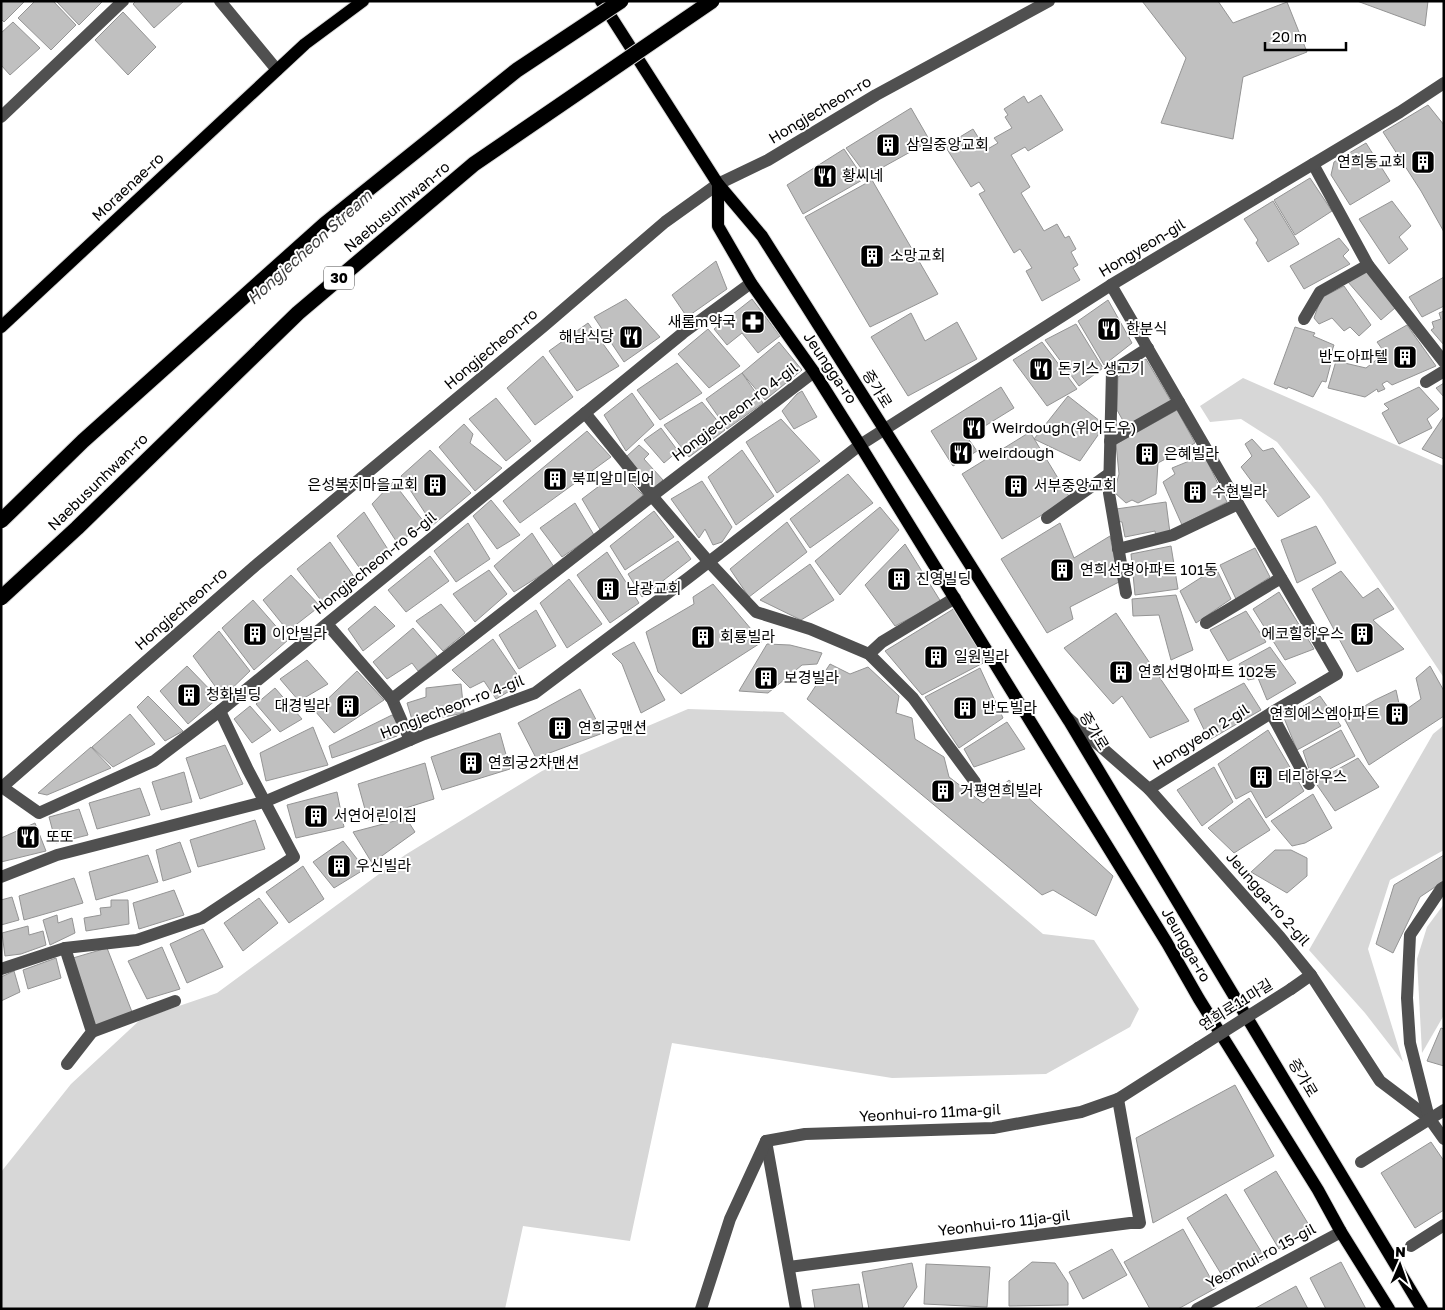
<svg xmlns="http://www.w3.org/2000/svg" width="1445" height="1310" viewBox="0 0 1445 1310" font-family="'Golos Text','Noto Sans KR',sans-serif">
<rect width="100%" height="100%" fill="#fff"/>
<g fill="#d7d7d7">
<polygon points="1243,378 1444,466 1444,678 1397,607 1321,497 1277,442 1241,419 1210,422 1200,406"/>
<polygon points="688,709 783,712 1043,934 1094,940 1139,1009 1130,1027 1046,1074 892,1078 672,1043 630,1241 523,1226 505,1309 1,1309 1,1172 71,1084 141,1019 217,993 405,855 542,771"/>
<polygon points="1444,725 1444,850 1390,880 1368,949 1403,1062 1365,1013 1309,950 1433,734"/>
<polygon points="1444,904 1444,1015 1422,1053 1417,959 1427,927"/>
</g>
<polygon fill="#fff" points="590,1 776,1 540,159 444,236 367,292 176,459 1,627 1,494 319,214"/>
<g fill="#c0c0c0" stroke="#949494">
<polygon points="1,1 25,1 4,22 1,19"/>
<polygon points="35,1 53,1 76,25 51,50 18,18"/>
<polygon points="56,1 103,1 79,25"/>
<polygon points="136,1 184,1 154,28 133,4"/>
<polygon points="1142,1 1218,1 1233,23 1287,2 1307,52 1243,77 1233,139 1161,123 1186,58"/>
<polygon points="1357,1 1428,1 1425,26"/>
<polygon points="123,12 156,47 128,75 95,40"/>
<polygon points="13,22 40,48 10,75 1,65 1,33"/>
<polygon points="1041,95 1063,130 1028,151 1025,147 1011,155 1030,187 1021,193 1044,231 1057,224 1065,238 1069,236 1076,249 1071,252 1078,265 1073,268 1080,280 1042,301 1026,271 1032,268 1020,249 1014,253 979,194 985,191 979,182 971,187 945,146 973,129 986,150 998,143 994,138 1012,128 1005,117 1008,115 1004,109 1024,96 1028,103"/>
<polygon points="1428,105 1444,125 1444,232 1421,191 1383,132"/>
<polygon points="911,108 930,141 867,176 846,148"/>
<polygon points="1366,143 1390,181 1350,205 1331,175 1334,162"/>
<polygon points="844,149 864,179 803,214 787,185"/>
<polygon points="1310,178 1332,211 1295,235 1274,200"/>
<polygon points="872,180 938,294 870,327 805,217"/>
<polygon points="1273,201 1299,244 1268,262 1256,243 1258,240 1244,219"/>
<polygon points="1392,201 1411,226 1399,237 1408,249 1389,264 1359,219"/>
<polygon points="1339,238 1349,250 1343,256 1350,264 1304,289 1290,266"/>
<polygon points="716,261 727,289 687,317 672,295"/>
<polygon points="1368,265 1395,308 1381,320 1348,282"/>
<polygon points="1444,277 1444,306 1422,317 1409,297"/>
<polygon points="1344,286 1371,325 1359,336 1350,327 1344,331 1332,318 1319,324 1314,318 1321,298"/>
<polygon points="626,299 660,337 624,362 594,317"/>
<polygon points="752,299 780,336 758,353 742,333 727,345 714,329"/>
<polygon points="1108,300 1132,343 1104,365 1078,321"/>
<polygon points="1444,311 1444,345 1431,330 1434,328 1432,322 1441,319 1439,313"/>
<polygon points="911,313 925,341 957,322 977,359 908,396 871,337"/>
<polygon points="588,323 619,366 577,391 549,351"/>
<polygon points="1076,324 1103,368 1079,386 1045,340"/>
<polygon points="1407,325 1436,366 1392,385 1387,381 1382,384 1385,389 1378,392 1377,389 1365,397 1328,388 1336,361 1366,368 1385,353 1377,342"/>
<polygon points="1295,327 1315,333 1313,336 1334,345 1328,362 1331,363 1326,382 1322,381 1313,397 1288,387 1287,389 1274,384"/>
<polygon points="708,329 740,366 709,388 678,354"/>
<polygon points="779,342 802,370 765,400 742,373"/>
<polygon points="1042,342 1077,389 1047,406 1013,360"/>
<polygon points="543,356 573,397 535,425 507,388"/>
<polygon points="1146,359 1171,401 1126,426 1117,410 1118,377"/>
<polygon points="677,363 702,393 660,420 637,390"/>
<polygon points="742,373 763,403 727,429 706,399"/>
<polygon points="1444,383 1444,397 1436,388"/>
<polygon points="1001,387 1014,408 967,437 977,451 953,466 931,431"/>
<polygon points="1419,387 1439,409 1427,419 1432,428 1399,444 1382,413 1389,409 1384,404"/>
<polygon points="802,391 817,417 794,429 782,411 797,394"/>
<polygon points="632,393 654,425 626,451 604,415"/>
<polygon points="1068,396 1105,425 1080,461 1034,439"/>
<polygon points="496,398 531,441 506,461 469,419"/>
<polygon points="702,402 725,430 689,457 664,425"/>
<polygon points="1177,410 1195,443 1158,463 1156,494 1138,503 1132,500 1126,503 1114,492 1119,474 1116,444"/>
<polygon points="1444,416 1444,459 1422,449"/>
<polygon points="781,419 820,461 777,493 746,442"/>
<polygon points="464,424 473,434 470,443 502,468 475,491 439,447"/>
<polygon points="661,428 678,451 664,463 644,440"/>
<polygon points="587,431 611,457 520,523 503,501"/>
<polygon points="1030,432 1070,498 1002,539 962,474"/>
<polygon points="1252,439 1263,451 1273,448 1310,497 1278,517 1241,467 1252,456 1245,444"/>
<polygon points="639,445 649,454 644,459 663,480 652,489 627,456"/>
<polygon points="430,450 471,493 433,525 401,476"/>
<polygon points="742,450 774,496 736,525 708,477"/>
<polygon points="1204,455 1227,502 1182,525 1163,482 1175,474 1172,468"/>
<polygon points="619,471 643,495 601,531 582,499"/>
<polygon points="848,474 873,503 810,548 790,519"/>
<polygon points="702,481 732,527 722,542 713,545 705,529 699,538 671,499"/>
<polygon points="393,482 424,522 398,544 372,504"/>
<polygon points="491,500 520,535 497,549 473,516"/>
<polygon points="1166,502 1170,533 1156,537 1155,531 1125,537 1122,522 1116,521 1116,509"/>
<polygon points="575,503 594,535 562,557 540,528"/>
<polygon points="880,507 899,530 840,595 815,561"/>
<polygon points="654,511 674,537 625,570 610,546"/>
<polygon points="364,512 389,551 361,570 337,536"/>
<polygon points="787,522 807,552 749,597 730,569"/>
<polygon points="468,523 490,559 456,582 434,551"/>
<polygon points="1060,523 1074,558 1110,536 1119,582 1070,607 1073,619 1047,633 1001,559"/>
<polygon points="1316,526 1336,563 1297,583 1281,540"/>
<polygon points="532,533 554,567 514,592 494,566"/>
<polygon points="678,541 691,559 642,597 628,574"/>
<polygon points="330,542 357,581 323,603 297,569"/>
<polygon points="905,544 941,602 895,626 865,585"/>
<polygon points="1171,546 1178,589 1135,595 1131,554"/>
<polygon points="1255,548 1270,577 1236,599 1220,565"/>
<polygon points="607,552 639,603 610,623 577,575"/>
<polygon points="430,556 449,581 406,612 388,590"/>
<polygon points="810,564 834,600 801,620 760,600"/>
<polygon points="1216,568 1231,599 1196,623 1180,591"/>
<polygon points="489,570 507,594 475,622 453,594"/>
<polygon points="1341,571 1363,598 1378,588 1394,609 1373,620 1404,649 1357,672 1312,589"/>
<polygon points="291,575 320,606 288,631 263,600"/>
<polygon points="569,579 602,624 567,648 540,603"/>
<polygon points="713,584 762,642 681,694 658,672 646,632 694,604 693,597"/>
<polygon points="1279,592 1314,649 1285,660 1253,609"/>
<polygon points="1176,595 1193,650 1171,660 1159,615 1133,616 1132,599"/>
<polygon points="253,600 288,640 254,670 222,628"/>
<polygon points="441,604 465,633 443,651 416,621"/>
<polygon points="375,606 395,626 363,651 348,629"/>
<polygon points="955,608 985,662 922,695 885,651"/>
<polygon points="536,610 556,646 519,669 499,635"/>
<polygon points="1246,611 1266,642 1228,661 1210,630"/>
<polygon points="1116,613 1189,721 1150,738 1122,696 1113,704 1064,648"/>
<polygon points="413,628 437,656 418,671 412,663 387,679 373,662"/>
<polygon points="219,631 250,671 223,697 193,656"/>
<polygon points="493,639 523,683 496,699 484,681 470,688 452,670"/>
<polygon points="634,642 665,700 641,713 622,664 612,654"/>
<polygon points="767,644 790,645 822,653 817,664 802,665 768,693 739,691"/>
<polygon points="1270,647 1296,683 1267,700 1258,678 1248,680 1239,664"/>
<polygon points="307,660 328,684 299,701 280,679"/>
<polygon points="830,664 850,674 868,667 899,696 896,713 912,718 915,739 944,757 949,777 983,803 1009,780 1113,876 1096,916 1053,890 1042,895 807,699"/>
<polygon points="187,666 218,698 188,724 160,691"/>
<polygon points="1430,666 1444,691 1444,716 1369,765 1344,718 1375,700 1396,690 1401,713 1421,699 1416,678"/>
<polygon points="980,668 1003,718 959,748 925,697"/>
<polygon points="357,671 384,700 334,733 315,711"/>
<polygon points="1244,683 1261,710 1209,740 1194,709"/>
<polygon points="461,684 464,713 413,723 407,703 426,697 426,688"/>
<polygon points="275,688 302,719 280,732 256,704"/>
<polygon points="580,689 603,733 536,758 518,723"/>
<polygon points="148,696 183,731 165,741 137,707"/>
<polygon points="1320,696 1341,726 1297,750 1284,718"/>
<polygon points="250,706 271,730 252,743 234,719"/>
<polygon points="130,714 155,744 113,767 92,747"/>
<polygon points="392,715 400,725 397,736 332,758 329,746"/>
<polygon points="1007,722 1025,749 974,767 964,749"/>
<polygon points="313,727 328,765 266,781 260,753"/>
<polygon points="1268,730 1304,791 1266,818 1251,791 1236,799 1218,764"/>
<polygon points="1341,730 1355,756 1312,778 1303,751"/>
<polygon points="500,733 510,769 442,790 431,757"/>
<polygon points="225,745 243,784 200,799 186,758"/>
<polygon points="91,747 111,768 47,795 38,793"/>
<polygon points="1358,758 1379,787 1335,811 1315,782"/>
<polygon points="425,763 434,799 368,820 358,784"/>
<polygon points="1214,767 1233,802 1202,826 1177,790"/>
<polygon points="184,772 192,802 161,810 152,782"/>
<polygon points="140,788 150,815 97,829 89,803"/>
<polygon points="337,792 344,827 296,838 287,805"/>
<polygon points="1313,794 1332,828 1305,843 1292,846 1271,821"/>
<polygon points="1249,798 1270,830 1234,853 1208,828"/>
<polygon points="79,809 88,835 56,843 49,817"/>
<polygon points="406,818 415,832 372,863 353,832"/>
<polygon points="255,820 265,849 198,867 190,840"/>
<polygon points="35,823 46,851 1,862 1,838"/>
<polygon points="343,841 365,869 334,888 313,862"/>
<polygon points="180,842 191,872 163,881 156,850"/>
<polygon points="1275,850 1291,850 1307,858 1307,876 1287,893 1251,872"/>
<polygon points="148,855 158,882 96,900 89,872"/>
<polygon points="1444,855 1444,881 1420,897 1393,953 1376,944 1394,885"/>
<polygon points="303,866 324,899 289,923 266,892"/>
<polygon points="74,878 83,903 24,920 19,896"/>
<polygon points="174,890 184,915 139,929 133,903"/>
<polygon points="12,897 19,920 1,925 1,900"/>
<polygon points="259,898 278,923 243,951 224,923"/>
<polygon points="111,900 128,900 129,924 86,931 84,918 101,915 100,908 111,907"/>
<polygon points="57,915 58,923 72,918 75,933 50,945 43,920"/>
<polygon points="28,926 29,935 43,931 46,945 21,954 5,956 2,933"/>
<polygon points="203,929 223,967 187,983 170,944"/>
<polygon points="162,947 180,989 147,999 128,961"/>
<polygon points="107,948 132,1012 95,1026 73,958"/>
<polygon points="56,958 61,978 28,989 23,970"/>
<polygon points="14,971 20,992 1,1001 1,977"/>
<polygon points="1441,1028 1444,1029 1444,1066 1427,1061"/>
<polygon points="1235,1085 1274,1156 1153,1223 1136,1138"/>
<polygon points="1431,1142 1444,1161 1444,1210 1415,1228 1381,1173"/>
<polygon points="1276,1171 1312,1230 1279,1249 1244,1190"/>
<polygon points="1226,1194 1265,1258 1226,1282 1187,1218"/>
<polygon points="1183,1229 1216,1288 1178,1309 1150,1309 1124,1262"/>
<polygon points="1112,1249 1127,1275 1083,1299 1069,1272"/>
<polygon points="1032,1262 1055,1263 1068,1283 1068,1305 1009,1306 1009,1281"/>
<polygon points="1341,1262 1366,1309 1326,1309 1310,1278"/>
<polygon points="912,1263 917,1287 902,1309 869,1309 862,1272"/>
<polygon points="926,1264 990,1267 987,1307 924,1304"/>
<polygon points="859,1284 863,1309 815,1309 812,1290"/>
<polygon points="1296,1286 1308,1309 1254,1309"/>
</g>
<g fill="none" stroke-linecap="round" stroke-linejoin="round">
<g stroke="#dbdbdb" stroke-width="14">
<g id="major">
<polyline points="601,1 718,184 762,236 1069,721 1422,1309"/>
<polyline points="718,184 718,226 751,283 814,372 860,445 1167,943 1199,999 1318,1190 1341,1232 1389,1309"/>
<polyline points="1,327 305,44 363,1"/>
</g>
</g>
<g stroke="#505050" stroke-width="12">
<polyline points="220,1 277,70"/>
<polyline points="1,117 123,1"/>
<polyline points="1313,164 1368,265 1444,362"/>
<polyline points="1111,285 1337,674 1271,713 1149,789"/>
<polyline points="1304,319 1320,292 1368,265"/>
<polyline points="1426,382 1444,371"/>
<polyline points="585,413 652,496 708,561 756,612 810,629 869,654 913,698 975,782"/>
<polyline points="1110,441 1179,402"/>
<polyline points="1047,518 1109,474"/>
<polyline points="1118,549 1173,535 1238,504"/>
<polyline points="1126,593 1109,493 1112,371 1148,348"/>
<polyline points="1206,623 1281,578"/>
<polyline points="327,624 392,699 410,740"/>
<polyline points="869,654 882,642 955,598"/>
<polyline points="392,699 652,496 814,372"/>
<polyline points="1271,713 1309,784"/>
<polyline points="1068,718 1149,789 1188,833 1280,937 1311,975 1380,1081 1429,1118 1444,1139"/>
<polyline points="2,787 39,813 154,761 220,711 683,333 751,283"/>
<polyline points="1,788 255,566 544,326 665,222 718,184 768,160 876,95 1049,1"/>
<polyline points="1,877 57,855 264,802 424,734 535,693 688,578 860,445 1111,285 1400,112 1444,83"/>
<polyline points="65,948 92,1032 67,1064"/>
<polyline points="1,969 65,948 137,940 202,918 294,857 248,770 220,711"/>
<polyline points="1291,989 1311,975"/>
<polyline points="92,1032 175,1001"/>
<polyline points="1429,1118 1410,1043 1407,998 1410,935 1441,889 1444,887"/>
<polyline points="766,1141 796,1309"/>
<polyline points="1361,1162 1444,1110"/>
<polyline points="1411,1246 1444,1225"/>
<polyline points="789,1267 1130,1223 1140,1223 1118,1099"/>
<polyline points="701,1309 730,1219 766,1141 805,1134 993,1128 1081,1112 1118,1099 1198,1048"/>
<polyline points="1197,1309 1341,1232"/>
</g>
<use href="#major" stroke="#000" stroke-width="12"/>
<g stroke="#dbdbdb" stroke-width="17" stroke-linecap="butt">
<g id="highway-bridge">
<polyline points="1,521 83,441 325,224 517,70 621,1"/>
<polyline points="1,598 77,528 298,313 474,164 712,1"/>
</g>
</g>
<polyline stroke="#505050" stroke-width="12" points="1198,1048 1291,989"/>
<use href="#highway-bridge" stroke="#000" stroke-width="15"/>
</g>
<defs>
<g id="building-square" transform="scale(1.25)"><rect x="-9" y="-9" width="18" height="18" rx="4" fill="#000" stroke="#fff"/><path d="M-4-6H4V6H1V3H-1V6H-4ZM-2.5-4.3h1.7v1.8h-1.7ZM.8-4.3h1.7v1.8H.8ZM-2.5-1h1.7V.8h-1.7ZM.8-1h1.7V.8H.8Z" fill="#fff"/></g>
<g id="restaurant-square" transform="scale(1.25)"><rect x="-9" y="-9" width="18" height="18" rx="4" fill="#000" stroke="#fff"/><path d="M-5-6h1v4h1v-4h1v4h1v-4h1v5L-1.5 .5V6h-2V.5L-5-1ZM5-6V6H3V1.5H1.5Q1.5-4 5-6Z" fill="#fff"/></g>
<g id="pharmacy-square" transform="scale(1.25)"><rect x="-9" y="-9" width="18" height="18" rx="4" fill="#000" stroke="#fff"/><path d="M-2-6h4v4h4v4h-4v4h-4v-4h-4v-4h4Z" fill="#fff"/></g>
</defs>
<g fill-rule="evenodd">
<use href="#building-square" x="888" y="145"/>
<use href="#building-square" x="1423" y="162"/>
<use href="#restaurant-square" x="825" y="176"/>
<use href="#building-square" x="872" y="256"/>
<use href="#pharmacy-square" x="753" y="322"/>
<use href="#restaurant-square" x="1109" y="329"/>
<use href="#restaurant-square" x="631" y="337"/>
<use href="#building-square" x="1405" y="357"/>
<use href="#restaurant-square" x="1041" y="369"/>
<use href="#restaurant-square" x="974" y="428"/>
<use href="#restaurant-square" x="961" y="453"/>
<use href="#building-square" x="1147" y="454"/>
<use href="#building-square" x="555" y="479"/>
<use href="#building-square" x="435" y="485"/>
<use href="#building-square" x="1016" y="486"/>
<use href="#building-square" x="1195" y="492"/>
<use href="#building-square" x="1062" y="570"/>
<use href="#building-square" x="899" y="579"/>
<use href="#building-square" x="608" y="589"/>
<use href="#building-square" x="255" y="634"/>
<use href="#building-square" x="1362" y="634"/>
<use href="#building-square" x="703" y="637"/>
<use href="#building-square" x="936" y="657"/>
<use href="#building-square" x="1121" y="672"/>
<use href="#building-square" x="766" y="678"/>
<use href="#building-square" x="189" y="695"/>
<use href="#building-square" x="348" y="706"/>
<use href="#building-square" x="965" y="708"/>
<use href="#building-square" x="1397" y="714"/>
<use href="#building-square" x="560" y="728"/>
<use href="#building-square" x="471" y="763"/>
<use href="#building-square" x="1261" y="777"/>
<use href="#building-square" x="943" y="791"/>
<use href="#building-square" x="316" y="816"/>
<use href="#restaurant-square" x="28" y="837"/>
<use href="#building-square" x="339" y="866"/>
</g>
<g text-anchor="middle" stroke-width="4" stroke-linejoin="round" paint-order="stroke">
<rect fill="#fff" stroke="#4c4c4c" stroke-width="1" x="324" y="266.5" width="30" height="23" rx="4"/>
<g font-size="14" font-weight="bold" fill="#000">
<text x="339" y="283">30</text>
</g>
<g font-size="15" fill="#000" stroke="#fff">
<text transform="translate(820 110) rotate(-31)" y="5">Hongjecheon-ro</text>
<text transform="translate(128 187) rotate(-43)" y="5">Moraenae-ro</text>
<text transform="translate(397 207) rotate(-40)" y="5">Naebusunhwan-ro</text>
<text transform="translate(1142 248) rotate(-31)" y="5">Hongyeon-gil</text>
<text transform="translate(491 349) rotate(-40)" y="5">Hongjecheon-ro</text>
<text transform="translate(830 368) rotate(56)" y="5">Jeungga-ro</text>
<text transform="translate(877 389) rotate(58)" y="5">증가로</text>
<text transform="translate(735 412) rotate(-37)" y="5">Hongjecheon-ro 4-gil</text>
<text transform="translate(98 482) rotate(-44)" y="5">Naebusunhwan-ro</text>
<text transform="translate(375 563) rotate(-39)" y="5">Hongjecheon-ro 6-gil</text>
<text transform="translate(181 609) rotate(-41)" y="5">Hongjecheon-ro</text>
<text transform="translate(452 707) rotate(-21)" y="5">Hongjecheon-ro 4-gil</text>
<text transform="translate(1094 731) rotate(59)" y="5">증가로</text>
<text transform="translate(1201 737) rotate(-32)" y="5">Hongyeon 2-gil</text>
<text transform="translate(1268 899) rotate(49)" y="5">Jeungga-ro 2-gil</text>
<text transform="translate(1186 945) rotate(60)" y="5">Jeungga-ro</text>
<text transform="translate(1236 1005) rotate(-32)" y="5">연희로11마길</text>
<text transform="translate(1303 1078) rotate(59)" y="5">증가로</text>
<text transform="translate(930 1113) rotate(-3)" y="5">Yeonhui-ro 11ma-gil</text>
<text transform="translate(1004 1223) rotate(-7)" y="5">Yeonhui-ro 11ja-gil</text>
<text transform="translate(1261 1256) rotate(-28)" y="5">Yeonhui-ro 15-gil</text>
</g>
<g font-size="15" fill="#000" stroke="#fff" text-anchor="start">
<text x="906" y="150">삼일중앙교회</text>
<text x="1406" y="167" text-anchor="end">연희동교회</text>
<text x="842" y="181">황씨네</text>
<text x="890" y="261">소망교회</text>
<text x="736" y="327" text-anchor="end">새롬m약국</text>
<text x="1126" y="334">한분식</text>
<text x="614" y="342" text-anchor="end">해남식당</text>
<text x="1388" y="362" text-anchor="end">반도아파텔</text>
<text x="1058" y="374">돈키스 생고기</text>
<text x="992" y="433">Weirdough(위어도우)</text>
<text x="978" y="458">weirdough</text>
<text x="1164" y="459">은혜빌라</text>
<text x="572" y="484">북피알미디어</text>
<text x="418" y="490" text-anchor="end">은성복지마을교회</text>
<text x="1034" y="491">서부중앙교회</text>
<text x="1212" y="497">수현빌라</text>
<text x="1080" y="575">연희선명아파트 101동</text>
<text x="916" y="584">진영빌딩</text>
<text x="626" y="594">남광교회</text>
<text x="272" y="639">이안빌라</text>
<text x="1344" y="639" text-anchor="end">에코힐하우스</text>
<text x="720" y="642">회룡빌라</text>
<text x="954" y="662">일원빌라</text>
<text x="1138" y="677">연희선명아파트 102동</text>
<text x="784" y="683">보경빌라</text>
<text x="206" y="700">청화빌딩</text>
<text x="330" y="711" text-anchor="end">대경빌라</text>
<text x="982" y="713">반도빌라</text>
<text x="1380" y="719" text-anchor="end">연희에스엠아파트</text>
<text x="578" y="733">연희궁맨션</text>
<text x="488" y="768">연희궁2차맨션</text>
<text x="1278" y="782">테리하우스</text>
<text x="960" y="796">거평연희빌라</text>
<text x="334" y="821">서연어린이집</text>
<text x="46" y="842">또또</text>
<text x="356" y="871">우신빌라</text>
</g>
<g font-size="16" font-style="italic" fill="#3f3f3f" stroke="#fff">
<text transform="translate(309 247) rotate(-42)" y="6">Hongjecheon Stream</text>
</g>
</g>
<rect width="1445" height="1310" fill="none" stroke="#000000" stroke-width="5"/>
<g transform="translate(1400 1265) rotate(2)" stroke="#ffffff" stroke-width="4" paint-order="stroke">
<path d="M0-4L9 19L0 12L-9 19Z" fill="#000000"/>
<text y="-8" font-size="14" font-weight="bold" text-anchor="middle" fill="#000000">N</text>
</g>
<path d="M1265 42v8h81v-8" fill="none" stroke="#000000" stroke-width="2.5"/>
<text x="1272" y="42" font-size="15" fill="#000000" stroke="#ffffff" stroke-width="4" paint-order="stroke">20 m</text>
</svg>
